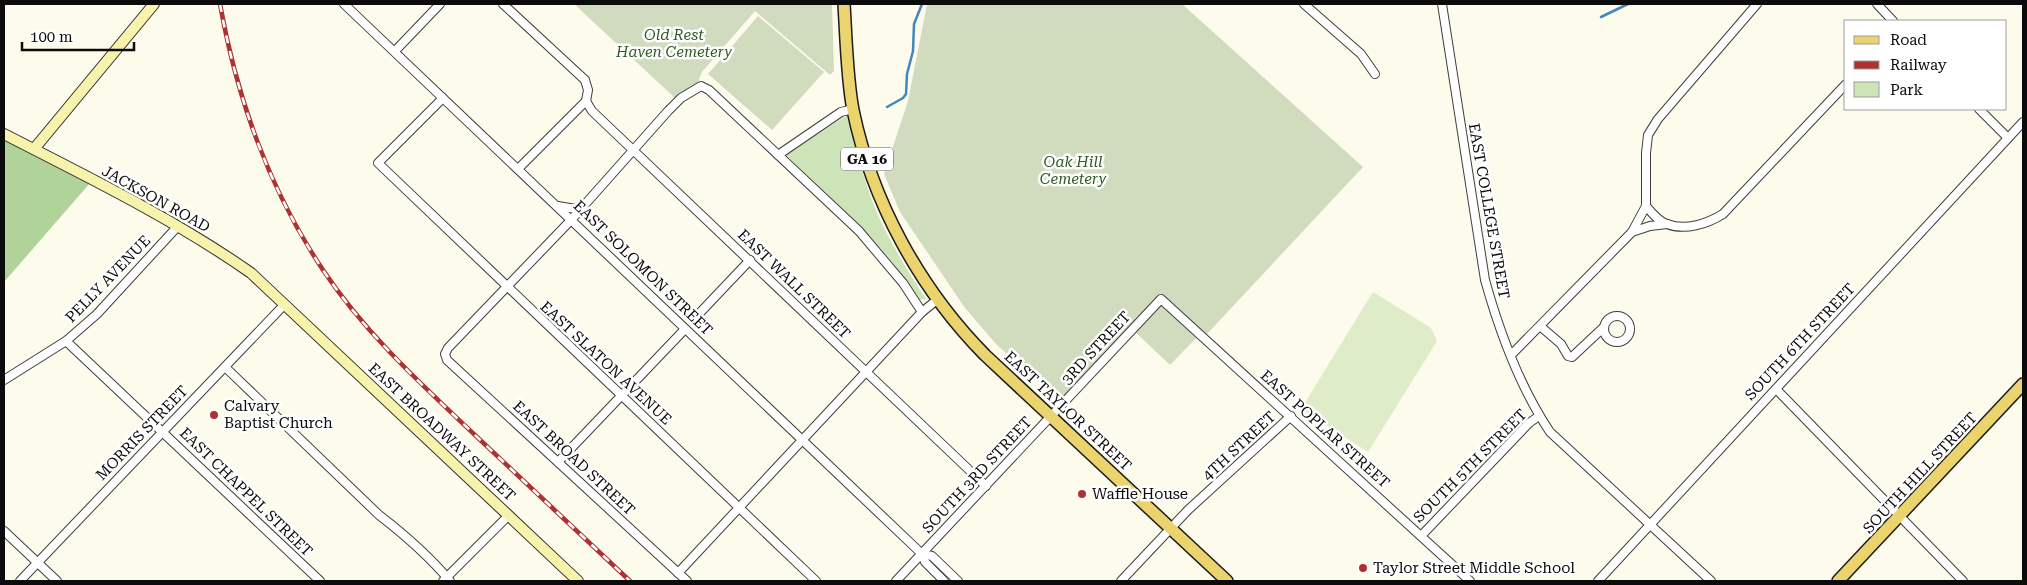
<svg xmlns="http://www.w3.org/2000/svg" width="2027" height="585" viewBox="0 0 2027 585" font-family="'Roboto Serif',serif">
<rect width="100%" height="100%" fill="#fdfbeb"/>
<path fill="#cde4b9" d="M847,115C856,148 864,183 878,215C891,244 908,272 926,299L920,300L894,264L865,231L786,155Z"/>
<polygon fill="#b0d39a" points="4,139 90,183 4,282"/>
<g fill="#d1dcbf">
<polygon points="574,4 832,4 834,71 830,75 755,11 702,72 698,82 675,98"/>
<polygon points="927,4 1182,4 1363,167 1207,334 1203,331 1170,365 1130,327 1060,401 997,345 965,308 900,212 884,174 908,101"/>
<polygon points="758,16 824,72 772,130 708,74"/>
</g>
<polygon fill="#deecca" points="1373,292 1431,328 1437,341 1368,452 1301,409"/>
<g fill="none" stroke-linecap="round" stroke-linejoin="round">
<g stroke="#4387bf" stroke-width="2.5">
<polyline points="1601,17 1628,4"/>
<polyline points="887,107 903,98 906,94 907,74 913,51 914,24 922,4"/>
</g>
<g stroke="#3e3e3e" stroke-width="10">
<g id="street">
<polyline points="344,4 922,554 932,556 958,581"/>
<polyline points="503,4 585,80 588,90 586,101"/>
<polyline points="1304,4 1361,54 1375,74"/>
<path d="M1442,4L1485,280C1499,330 1521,389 1550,432L1711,581"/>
<polyline points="1877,4 1893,21"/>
<polyline points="395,51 440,4"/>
<polyline points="443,98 378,163 816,581"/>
<polyline points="586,101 592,111 986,486"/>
<polyline points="1979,109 2008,138"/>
<polyline points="778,155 841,112 853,109"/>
<polyline points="518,169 586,101"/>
<polyline points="558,206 581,210"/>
<path d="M1646,206C1652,213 1658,221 1667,224C1685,231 1707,224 1723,214L1846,84"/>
<polyline points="1632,232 1650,226 1667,224"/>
<circle cx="1617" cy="329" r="13"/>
<polyline points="694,319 750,260"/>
<polyline points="1540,326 1561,344 1568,356 1572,357 1604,327"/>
<polyline points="66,341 320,581"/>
<polyline points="1511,355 1632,232 1646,206 1646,153 1648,135 1658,119 1757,4"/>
<path d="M225,367L379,515C405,535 429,556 450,581"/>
<polyline points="4,380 66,341 97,314 178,226"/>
<polyline points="1776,389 1963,581"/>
<polyline points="558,462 685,329"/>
<polyline points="4,531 57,581"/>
<polyline points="1421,536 1529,423 1539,416"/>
<polyline points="922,554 925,562 944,581"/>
<polyline points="678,573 922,312 938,299"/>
<polyline points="20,581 284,305"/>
<polyline points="443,581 509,515"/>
<polyline points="687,581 447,360 445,354 448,348 572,219 668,111 681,98 701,86 709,90 859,231 903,283 922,312"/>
<polyline points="896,581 1161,299 1470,581"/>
<polyline points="1121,581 1188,510 1291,416"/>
<polyline points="1598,581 2023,122"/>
</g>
</g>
<g stroke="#2d2d2d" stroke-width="12">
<g id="secondary">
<path d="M4,134C88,177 174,219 251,273L578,581"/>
<polyline points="34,149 154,4"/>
</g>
</g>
<g stroke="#1c1c1c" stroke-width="14">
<g id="primary">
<path d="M844,4C846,36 847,79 853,110C872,202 920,289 985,355L1227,581"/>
<polyline points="1838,581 2023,384"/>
</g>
</g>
<use href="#street" stroke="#fff" stroke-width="8"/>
<use href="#secondary" stroke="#f7f3ad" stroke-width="10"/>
<use href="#primary" stroke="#ebd36e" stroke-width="11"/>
<g stroke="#ad3231" stroke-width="4.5">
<path id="rail" d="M220,4C237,99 269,189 323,270C365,333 421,384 476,436C527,484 579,533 630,581"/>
</g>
<use href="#rail" stroke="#fff" stroke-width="2.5" stroke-dasharray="8" stroke-linecap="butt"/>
</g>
<g fill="#ad3231" stroke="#fff" stroke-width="2">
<circle cx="214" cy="415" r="5"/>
<circle cx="1082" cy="494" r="5"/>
<circle cx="1363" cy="568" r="5"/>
</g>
<g text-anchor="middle" stroke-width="5" stroke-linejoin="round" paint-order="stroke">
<rect fill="#fff" stroke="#545454" stroke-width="1" x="841" y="147.5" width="52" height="23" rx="4"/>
<g font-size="14" font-weight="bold" fill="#0b0b0b">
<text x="867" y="164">GA 16</text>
</g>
<g font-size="15" font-style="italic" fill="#2c5c23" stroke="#fff">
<text x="674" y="40">Old Rest<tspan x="674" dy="17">Haven Cemetery</tspan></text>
<text x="1073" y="167">Oak Hill<tspan x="1073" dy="17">Cemetery</tspan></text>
</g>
<g font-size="15" fill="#0b0b0b" stroke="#fff">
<text transform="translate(156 199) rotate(29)" y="5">JACKSON ROAD</text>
<text transform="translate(1489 211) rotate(80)" y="5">EAST COLLEGE STREET</text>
<text transform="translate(643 268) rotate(44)" y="5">EAST SOLOMON STREET</text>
<text transform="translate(108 279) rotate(-46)" y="5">PELLY AVENUE</text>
<text transform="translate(794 284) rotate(44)" y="5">EAST WALL STREET</text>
<text transform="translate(1800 342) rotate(-47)" y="5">SOUTH 6TH STREET</text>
<text transform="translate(1096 348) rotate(-47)" y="5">3RD STREET</text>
<text transform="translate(606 363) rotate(43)" y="5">EAST SLATON AVENUE</text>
<text transform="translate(1068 411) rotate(43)" y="5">EAST TAYLOR STREET</text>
<text transform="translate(1325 429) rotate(42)" y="5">EAST POPLAR STREET</text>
<text transform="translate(442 432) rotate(43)" y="5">EAST BROADWAY STREET</text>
<text transform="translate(142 433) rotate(-46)" y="5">MORRIS STREET</text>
<text transform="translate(1239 446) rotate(-43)" y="5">4TH STREET</text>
<text transform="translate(574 458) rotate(43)" y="5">EAST BROAD STREET</text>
<text transform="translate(1470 466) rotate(-45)" y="5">SOUTH 5TH STREET</text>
<text transform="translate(1920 473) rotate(-47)" y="5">SOUTH HILL STREET</text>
<text transform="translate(977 475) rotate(-47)" y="5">SOUTH 3RD STREET</text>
<text transform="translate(246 492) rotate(44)" y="5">EAST CHAPPEL STREET</text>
</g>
<g font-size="15" fill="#0b0b0b" stroke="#fff" text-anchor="start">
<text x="224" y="411">Calvary<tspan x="224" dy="17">Baptist Church</tspan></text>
<text x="1092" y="499">Waffle House</text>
<text x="1373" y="573">Taylor Street Middle School</text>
</g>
</g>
<rect width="2027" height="585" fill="none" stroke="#0b0b0b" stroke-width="10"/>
<rect x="1844" y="20" width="162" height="90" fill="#ffffff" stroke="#9d9d9d"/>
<rect x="1854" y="36" width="25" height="8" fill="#ebd36e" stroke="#9d9d9d"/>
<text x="1890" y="45" font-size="15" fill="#0b0b0b">Road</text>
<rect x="1854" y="61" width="25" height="8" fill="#ad3231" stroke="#9d9d9d"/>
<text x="1890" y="70" font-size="15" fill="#0b0b0b">Railway</text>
<rect x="1854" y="82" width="25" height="15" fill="#cde4b9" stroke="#9d9d9d"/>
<text x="1890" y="95" font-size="15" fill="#0b0b0b">Park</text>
<path d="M22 42v8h112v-8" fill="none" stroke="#0b0b0b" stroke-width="2.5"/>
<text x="30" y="42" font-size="15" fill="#0b0b0b" stroke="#ffffff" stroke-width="4" paint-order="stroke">100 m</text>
</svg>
